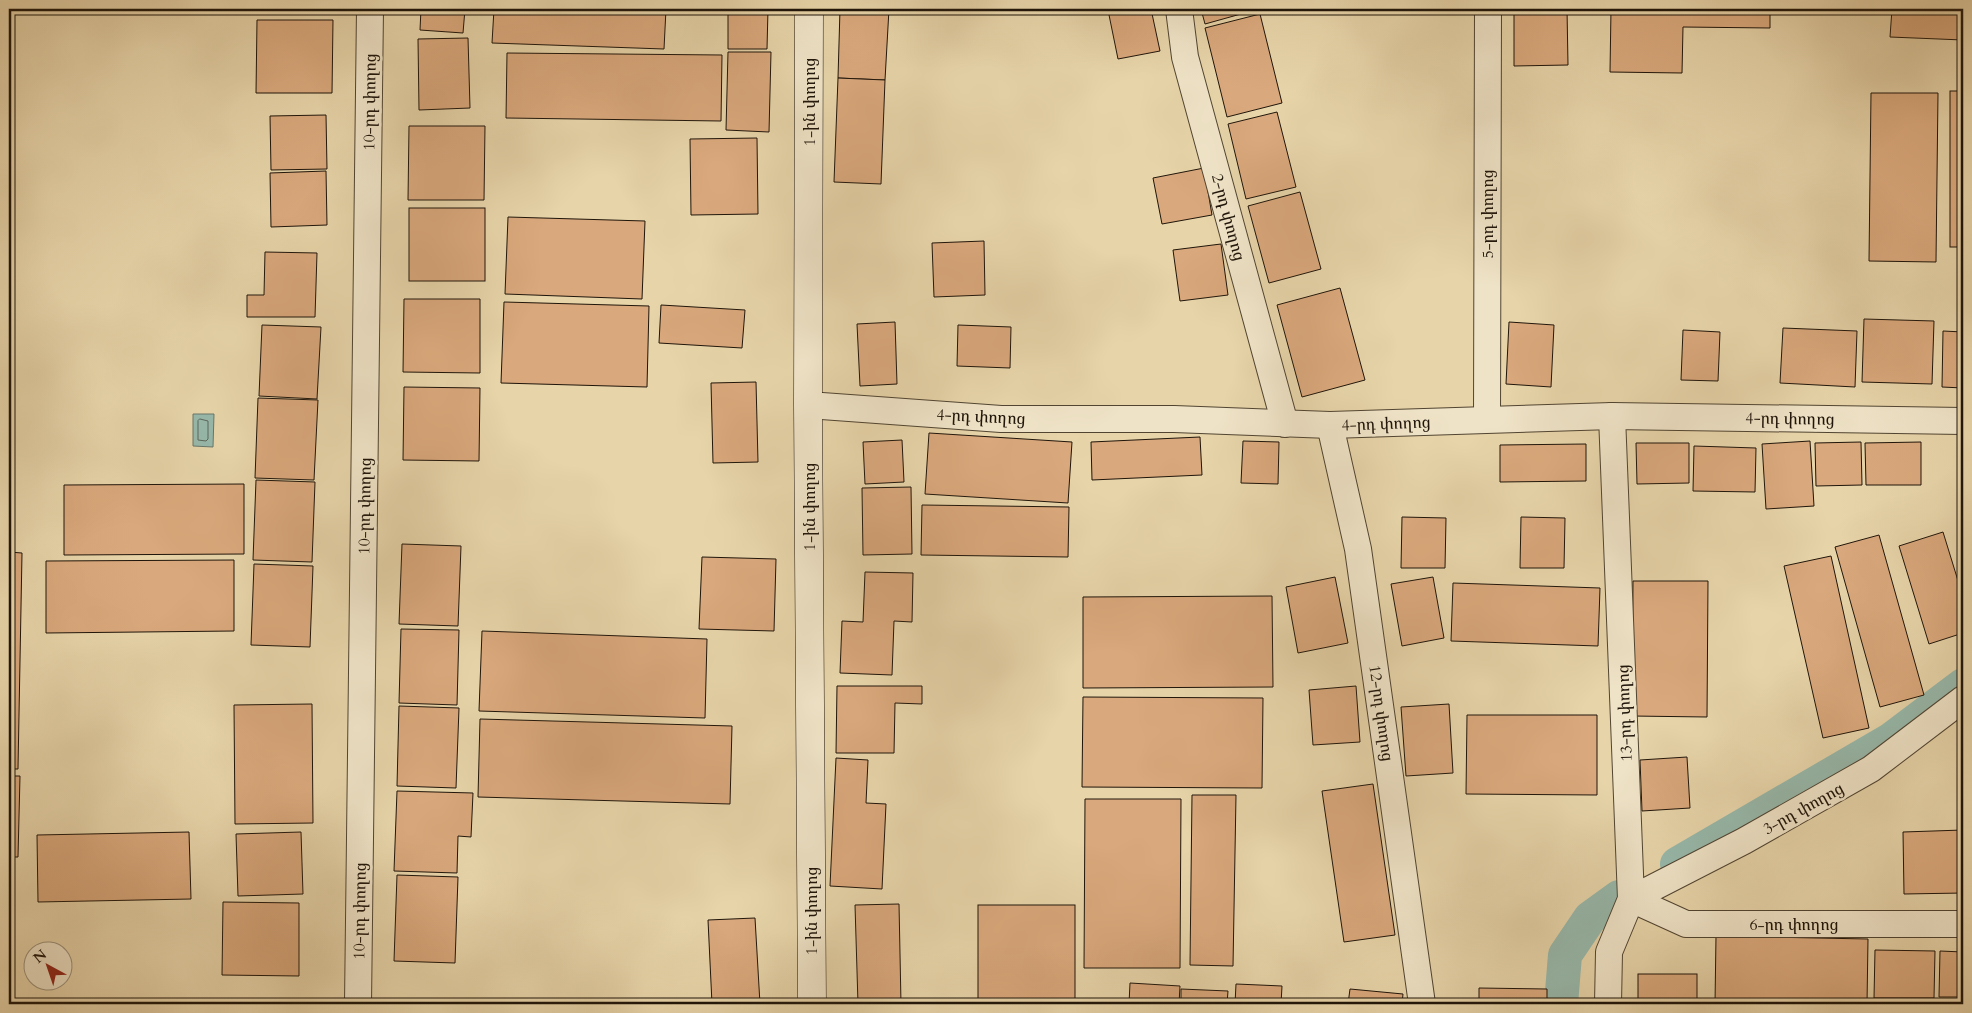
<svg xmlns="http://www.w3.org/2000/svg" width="1972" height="1013" viewBox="0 0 1972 1013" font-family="Cardo,'Noto Serif Armenian',serif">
<rect width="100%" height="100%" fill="#e7d4a9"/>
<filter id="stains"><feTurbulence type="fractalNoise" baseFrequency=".004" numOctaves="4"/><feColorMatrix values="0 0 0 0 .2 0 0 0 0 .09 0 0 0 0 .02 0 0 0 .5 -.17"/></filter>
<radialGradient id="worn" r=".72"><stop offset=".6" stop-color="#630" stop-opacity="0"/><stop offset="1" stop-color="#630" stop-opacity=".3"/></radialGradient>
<polygon fill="#97b8aa" stroke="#67776a" points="193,414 214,414 213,447 193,446"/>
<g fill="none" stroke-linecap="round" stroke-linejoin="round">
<polygon stroke="#5b665a" stroke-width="1" points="200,419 208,421 208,439 206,441 198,440 198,421"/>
<g stroke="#97b8aa" stroke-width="34">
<polyline points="1677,864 1890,740 1963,685"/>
<polyline points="1561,1004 1565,955 1590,918 1619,897"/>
</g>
</g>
<g fill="#d9a87c" stroke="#1f150a">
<polygon points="421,9 465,9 463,33 420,30"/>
<polygon points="494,9 666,9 664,49 492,43"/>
<polygon points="728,9 768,9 767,49 728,49"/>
<polygon points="840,9 889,9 885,80 838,78"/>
<polygon points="1114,9 1151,9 1160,51 1118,59 1108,10"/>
<polygon points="1201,9 1247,9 1248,12 1205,24"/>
<polygon points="1514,9 1567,9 1568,65 1514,66"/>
<polygon points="1611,9 1770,9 1770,28 1683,27 1682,73 1610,72"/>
<polygon points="1892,9 1963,9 1963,40 1890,37"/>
<polygon points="1260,14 1282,103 1227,117 1205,28"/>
<polygon points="257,20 333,20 332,93 256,93"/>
<polygon points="468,38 470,108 419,110 418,39"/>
<polygon points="728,52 771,52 769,132 726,130"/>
<polygon points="507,53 722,55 721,121 506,118"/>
<polygon points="838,78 885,80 881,184 834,182"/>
<rect x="1950" y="91" width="13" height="156"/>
<polygon points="1871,93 1938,93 1936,262 1869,261"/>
<polygon points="1277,112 1296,187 1246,199 1228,124"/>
<polygon points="326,115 327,169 271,170 270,116"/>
<polygon points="409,126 485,126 484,200 408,200"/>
<polygon points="757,138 758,214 691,215 690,139"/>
<polygon points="1204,168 1212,215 1162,224 1153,178"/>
<polygon points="326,171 327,225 271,227 270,173"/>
<polygon points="1300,192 1321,269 1269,283 1248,206"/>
<rect x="409" y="208" width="76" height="73"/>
<polygon points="508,217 645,221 642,299 505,294"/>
<polygon points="984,241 985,295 934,297 932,243"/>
<polygon points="1221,244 1228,295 1180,301 1173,250"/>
<polygon points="265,252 317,253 315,317 247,317 247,295 264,295"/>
<polygon points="1340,288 1365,380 1302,397 1277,305"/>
<polygon points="404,299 480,299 480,373 403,372"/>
<polygon points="504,302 649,306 647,387 501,383"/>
<polygon points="661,305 745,310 742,348 659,343"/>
<polygon points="1864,319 1934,321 1932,384 1862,382"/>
<polygon points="895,322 897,384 860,386 857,324"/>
<polygon points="1509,322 1554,325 1551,387 1506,384"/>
<polygon points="262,325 321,327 317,399 259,396"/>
<polygon points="958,325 1011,327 1010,368 957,366"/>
<polygon points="1783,328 1857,331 1855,387 1780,383"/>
<polygon points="1683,330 1720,332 1718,381 1681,380"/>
<polygon points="1943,331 1963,332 1963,388 1942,387"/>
<polygon points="756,382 758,462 713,463 711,383"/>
<polygon points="404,387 480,388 479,461 403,460"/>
<polygon points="258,398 318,400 314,480 255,478"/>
<polygon points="929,433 1072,442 1068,503 925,494"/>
<polygon points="1200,437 1202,475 1092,480 1091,442"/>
<polygon points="902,440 904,482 865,484 863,442"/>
<polygon points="1243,441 1279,442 1278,484 1241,483"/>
<polygon points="1810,441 1814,506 1766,509 1762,444"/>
<polygon points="1861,442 1862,485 1816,486 1815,443"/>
<polygon points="1921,442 1921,485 1866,485 1865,443"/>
<polygon points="1636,443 1689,443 1689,483 1637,484"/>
<polygon points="1586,444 1586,481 1500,482 1500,445"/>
<polygon points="1694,446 1756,448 1755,492 1693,491"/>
<polygon points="256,480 315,482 312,562 253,560"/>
<polygon points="244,484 244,554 64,555 64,485"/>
<polygon points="911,487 912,554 863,555 862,488"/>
<polygon points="922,505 1069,507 1068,557 921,555"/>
<polygon points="1402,517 1446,518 1445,568 1401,568"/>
<polygon points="1521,517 1565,518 1564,568 1520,568"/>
<polygon points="1943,532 1963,597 1963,633 1929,644 1899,546"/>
<polygon points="1879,535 1924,695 1880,707 1835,547"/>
<polygon points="402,544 461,546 458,626 399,624"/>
<polygon points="9,552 22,553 18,769 9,769"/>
<polygon points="1831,556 1869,728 1823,738 1784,566"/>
<polygon points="702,557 776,559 774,631 699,629"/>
<polygon points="234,560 234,631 46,633 46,561"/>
<polygon points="254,564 313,566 310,647 251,645"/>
<polygon points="865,572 913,573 912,622 894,621 892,675 840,673 842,621 863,622"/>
<polygon points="1335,577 1348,643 1298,653 1286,587"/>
<polygon points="1433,577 1444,638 1402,646 1391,584"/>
<polygon points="1633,581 1708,581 1707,717 1632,716"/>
<polygon points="1453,583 1600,588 1598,646 1451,641"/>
<polygon points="1272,596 1273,687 1083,688 1083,597"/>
<polygon points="401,629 459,630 457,705 399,703"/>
<polygon points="482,631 707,639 705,718 479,711"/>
<polygon points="837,686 922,686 922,704 895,703 894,753 836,753"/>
<polygon points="1356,686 1360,742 1313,745 1309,690"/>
<polygon points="1083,697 1263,698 1262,788 1082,787"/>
<polygon points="312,704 313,823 235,824 234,705"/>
<polygon points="1449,704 1453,773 1406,776 1401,707"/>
<polygon points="399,706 459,708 456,788 397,786"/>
<polygon points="1467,715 1597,715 1597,795 1466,794"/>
<polygon points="480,719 732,726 730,804 478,797"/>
<polygon points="1687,757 1690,808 1642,811 1640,760"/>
<polygon points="836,758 868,760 866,803 886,804 882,889 830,886"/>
<polygon points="9,776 20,776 18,857 9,857"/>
<polygon points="1373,784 1395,935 1344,942 1322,791"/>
<polygon points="397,791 473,793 471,837 458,836 457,873 394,871"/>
<polygon points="1192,795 1236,795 1233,966 1190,965"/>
<polygon points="1085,799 1181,799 1180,968 1084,968"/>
<polygon points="1963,830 1963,893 1904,894 1903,832"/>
<polygon points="189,832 191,899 38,902 37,835"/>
<polygon points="301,832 303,894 238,896 236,834"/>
<polygon points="397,875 458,877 455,963 394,961"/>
<polygon points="223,902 299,903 299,976 222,975"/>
<polygon points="899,904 901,1004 858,1004 855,905"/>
<rect x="978" y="905" width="97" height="99"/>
<polygon points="755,918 760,1004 712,1004 708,920"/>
<polygon points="1716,936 1868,939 1867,1004 1715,1004"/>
<polygon points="1875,950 1935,951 1934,998 1874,998"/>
<polygon points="1940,951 1963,952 1963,997 1939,997"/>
<rect x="1638" y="974" width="59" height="30"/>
<polygon points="1130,983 1180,986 1179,1004 1129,1004"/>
<polygon points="1236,984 1282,986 1281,1004 1235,1004"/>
<polygon points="1479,988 1547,989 1547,1004 1479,1004"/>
<polygon points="1181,989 1228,991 1227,1004 1181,1004"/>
<polygon points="1350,989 1403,994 1402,1004 1348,1004"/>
</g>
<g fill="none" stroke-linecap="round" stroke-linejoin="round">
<g stroke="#514532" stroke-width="28">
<g id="street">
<polyline points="1179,9 1185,57 1285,424"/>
<polyline points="808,405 1001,419 1174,419 1330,425 1612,416 1963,421"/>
<polyline points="1487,419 1488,9"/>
<polyline points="1330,425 1358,549 1422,1004"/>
<polyline points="1631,899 1744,841 1871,769 1963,699"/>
<polyline points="1631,899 1686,924 1963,924"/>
<polyline points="358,1004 370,9"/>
<polyline points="1608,1004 1609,952 1631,899 1612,416"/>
</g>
</g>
<g stroke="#1f150a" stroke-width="29">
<polyline id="secondary" points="809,9 808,405 812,1004"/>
</g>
<use href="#street" stroke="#efe3c7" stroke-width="26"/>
<use href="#secondary" stroke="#efe3c7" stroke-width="28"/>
</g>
<g text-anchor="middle" stroke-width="5" stroke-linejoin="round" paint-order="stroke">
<g font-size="16" fill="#1f150a" stroke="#efe3c7">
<text transform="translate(369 102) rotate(-89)" y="6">10-րդ փողոց</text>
<text transform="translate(809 102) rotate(-90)" y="6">1-ին փողոց</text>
<text transform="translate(1487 214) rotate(-90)" y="6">5-րդ փողոց</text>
<text transform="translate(1229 217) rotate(75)" y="6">2-րդ փողոց</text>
<text transform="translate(981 416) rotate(3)" y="6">4-րդ փողոց</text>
<text transform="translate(1790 418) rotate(1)" y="6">4-րդ փողոց</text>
<text transform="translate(1386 423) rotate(-2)" y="6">4-րդ փողոց</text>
<text transform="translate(364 506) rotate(-89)" y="6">10-րդ փողոց</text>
<text transform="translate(809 507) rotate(-90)" y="6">1-ին փողոց</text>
<text transform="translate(1382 713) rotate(82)" y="6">12-րդ փողոց</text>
<text transform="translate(1624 713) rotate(-92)" y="6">13-րդ փողոց</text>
<text transform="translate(1803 808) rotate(-29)" y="6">3-րդ փողոց</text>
<text transform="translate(359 911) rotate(-89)" y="6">10-րդ փողոց</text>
<text transform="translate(811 911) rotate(-90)" y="6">1-ին փողոց</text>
<text x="1794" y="930">6-րդ փողոց</text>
</g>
</g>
<rect width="1972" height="1013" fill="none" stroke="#e7d4a9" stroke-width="30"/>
<rect x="10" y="10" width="1952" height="993" fill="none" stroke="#1f150a" stroke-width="2.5"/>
<rect x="15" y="15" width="1942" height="983" fill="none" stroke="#1f150a"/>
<g transform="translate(48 966) rotate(320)"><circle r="24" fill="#efe3c7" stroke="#9c917b"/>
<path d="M0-4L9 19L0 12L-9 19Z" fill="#8f2418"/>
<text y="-8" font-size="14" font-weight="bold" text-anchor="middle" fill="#1f150a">N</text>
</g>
<rect width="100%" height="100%" filter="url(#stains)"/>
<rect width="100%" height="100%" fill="url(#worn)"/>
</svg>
